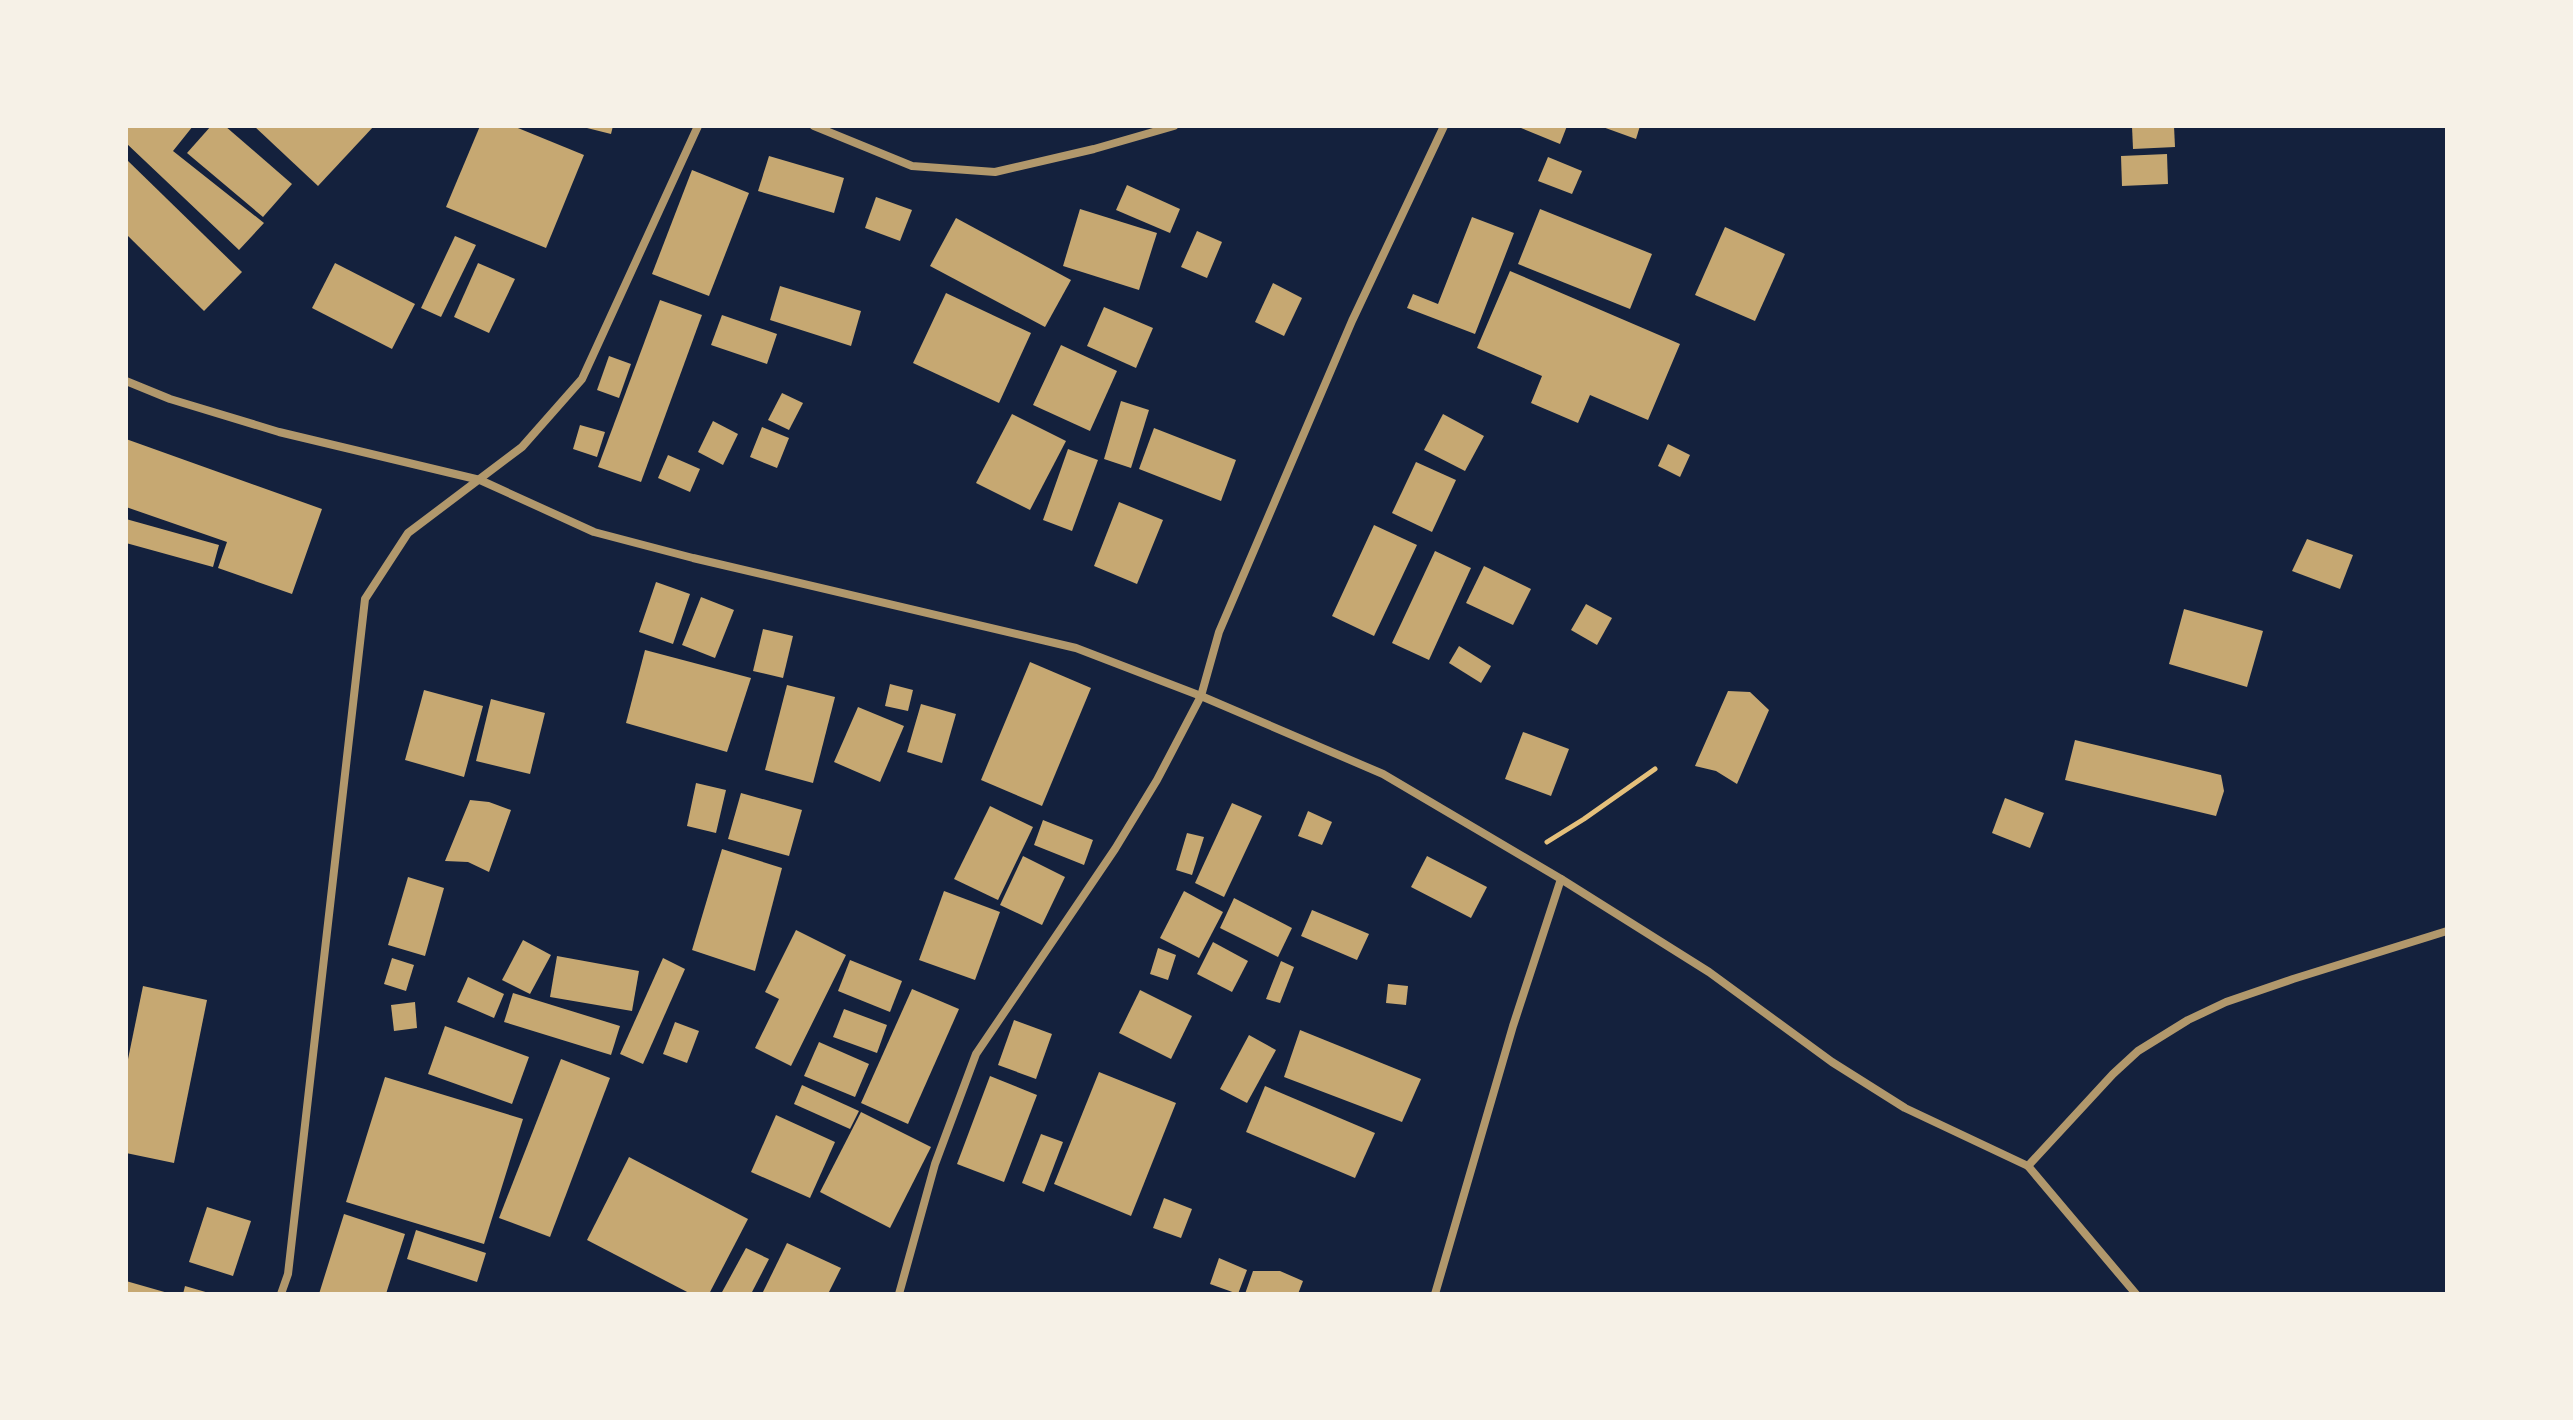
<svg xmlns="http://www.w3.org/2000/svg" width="2573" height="1420" viewBox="0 0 2573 1420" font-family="'Exo 2',sans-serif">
<rect width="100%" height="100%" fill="#14213d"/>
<g fill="#c6a872">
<polygon points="126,126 193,126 173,151 264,223 239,250 126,143"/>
<polygon points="211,126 225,126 292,184 263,217 187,153"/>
<polygon points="254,126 374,126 318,186"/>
<polygon points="480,126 513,126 584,155 546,248 446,207"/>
<polygon points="579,126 613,126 611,134"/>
<polygon points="1516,126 1567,126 1560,144"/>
<polygon points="1600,126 1640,126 1636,139"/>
<polygon points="2132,126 2174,126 2175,147 2133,149"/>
<polygon points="2167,154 2168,184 2122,186 2121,156"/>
<polygon points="769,156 844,178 834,213 758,191"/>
<polygon points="1548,157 1582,171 1572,194 1538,181"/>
<polygon points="126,159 242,272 204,311 126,234"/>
<polygon points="692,170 749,193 709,296 652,274"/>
<polygon points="1127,185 1180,209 1170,233 1116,210"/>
<polygon points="876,197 912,210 900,241 865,228"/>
<polygon points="1080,209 1157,233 1139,290 1063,266"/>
<polygon points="1540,209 1652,254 1630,309 1518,264"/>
<polygon points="1472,217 1514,233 1475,334 1407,308 1413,294 1438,304"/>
<polygon points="956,218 1071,280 1045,327 930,266"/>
<polygon points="1725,227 1785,254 1755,321 1695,295"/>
<polygon points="1197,231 1222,242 1207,278 1181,267"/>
<polygon points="455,236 476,245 441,317 421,308"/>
<polygon points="335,263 415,304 392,349 312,308"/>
<polygon points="478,263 515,279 489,333 454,317"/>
<polygon points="1510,271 1680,344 1648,420 1590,395 1578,423 1531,403 1542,376 1477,348"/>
<polygon points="1273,283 1302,298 1284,336 1255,322"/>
<polygon points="780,286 861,311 851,346 770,320"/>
<polygon points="946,293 1031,333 999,403 913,363"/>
<polygon points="660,300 702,315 641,482 598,467"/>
<polygon points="1104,307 1153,328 1136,368 1087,346"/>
<polygon points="722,315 777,334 767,364 711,345"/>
<polygon points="1061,345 1117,371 1090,431 1033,405"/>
<polygon points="609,356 631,364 619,398 597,390"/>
<polygon points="782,393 803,403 789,430 768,420"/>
<polygon points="1121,401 1149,410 1131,468 1104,459"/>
<polygon points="1012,414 1066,441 1030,510 976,483"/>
<polygon points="1443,414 1484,436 1465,471 1424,450"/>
<polygon points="713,421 738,434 723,465 698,452"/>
<polygon points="580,425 605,432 597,457 573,449"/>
<polygon points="762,427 789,438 777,468 750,457"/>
<polygon points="1154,428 1236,460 1221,501 1139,469"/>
<polygon points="126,439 322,509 292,594 218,568 227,542 126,507"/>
<polygon points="1668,444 1690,455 1680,477 1658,466"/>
<polygon points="1068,449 1098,460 1072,531 1043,520"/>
<polygon points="668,455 700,469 690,492 658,478"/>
<polygon points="1416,462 1456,480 1432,532 1392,513"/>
<polygon points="1119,502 1163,520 1137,584 1094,566"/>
<polygon points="126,519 219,545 213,567 126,543"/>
<polygon points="1374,525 1417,545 1374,636 1332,616"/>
<polygon points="2307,539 2353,555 2340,589 2292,571"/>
<polygon points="1435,551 1471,568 1429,660 1392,643"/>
<polygon points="1484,566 1531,589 1513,625 1466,603"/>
<polygon points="656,582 690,594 673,644 639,632"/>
<polygon points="701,597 734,610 715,658 682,645"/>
<polygon points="1586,604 1612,618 1597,645 1571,630"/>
<polygon points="2184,609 2263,631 2247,687 2169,664"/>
<polygon points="763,629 793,636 783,678 753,671"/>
<polygon points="1459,646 1491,666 1481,683 1449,663"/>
<polygon points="645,650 751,678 727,752 626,723"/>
<polygon points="1030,662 1091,688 1042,806 981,780"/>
<polygon points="890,684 913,690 908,711 885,706"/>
<polygon points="787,685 835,697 813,783 765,770"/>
<polygon points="424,690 483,706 464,777 405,760"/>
<polygon points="1728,691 1750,692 1769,710 1737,784 1716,771 1695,766"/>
<polygon points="491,699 545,713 530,774 476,761"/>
<polygon points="921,704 956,714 942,763 907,752"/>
<polygon points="858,707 904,726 880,782 834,762"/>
<polygon points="1523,732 1569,749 1551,796 1505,779"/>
<polygon points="2075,740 2221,775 2224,791 2216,816 2065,780"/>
<polygon points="696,783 726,790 716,833 687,826"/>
<polygon points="741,793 802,810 789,856 728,839"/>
<polygon points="2005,798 2044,813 2030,848 1992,833"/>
<polygon points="470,800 489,802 511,810 489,872 468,862 445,861"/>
<polygon points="1232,803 1262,816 1224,897 1195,883"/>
<polygon points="990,806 1033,827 998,900 954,879"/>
<polygon points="1308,811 1332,822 1322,845 1298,836"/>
<polygon points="1043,820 1093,840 1084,865 1034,845"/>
<polygon points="1187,833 1204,837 1192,875 1176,870"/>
<polygon points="722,849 782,868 755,971 692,950"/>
<polygon points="1023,856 1065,877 1042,925 1000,905"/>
<polygon points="1427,856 1487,887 1471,918 1411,887"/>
<polygon points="408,877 444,888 425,956 388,945"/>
<polygon points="944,891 1000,912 975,980 919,960"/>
<polygon points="1184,891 1223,912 1199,958 1160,938"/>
<polygon points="1234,898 1292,928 1278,957 1220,928"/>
<polygon points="1312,910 1369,934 1357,960 1301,936"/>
<polygon points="796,930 846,955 791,1066 755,1048 779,999 765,992"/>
<polygon points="523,940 551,955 530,994 502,980"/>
<polygon points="1213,942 1248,961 1232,992 1197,974"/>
<polygon points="1158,948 1176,955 1168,980 1150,974"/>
<polygon points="557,956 639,971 632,1011 550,997"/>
<polygon points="392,958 414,965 406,991 384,984"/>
<polygon points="663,958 685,969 643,1064 620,1054"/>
<polygon points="850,960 902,981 890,1012 838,991"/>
<polygon points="1281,961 1294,967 1280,1003 1266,999"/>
<polygon points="468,977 504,994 494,1018 457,1002"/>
<polygon points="1388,984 1408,986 1406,1005 1386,1003"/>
<polygon points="143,986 207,1000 174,1163 126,1153 126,1069"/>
<polygon points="912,989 959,1009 908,1124 861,1103"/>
<polygon points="1140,990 1192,1016 1171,1059 1119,1033"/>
<polygon points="513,993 620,1026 611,1055 504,1022"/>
<polygon points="415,1002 417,1028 394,1031 391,1005"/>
<polygon points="844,1009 887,1025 877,1053 833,1037"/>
<polygon points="1014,1020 1052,1034 1036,1079 998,1065"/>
<polygon points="675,1022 699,1031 687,1063 663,1054"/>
<polygon points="445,1026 529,1057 512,1104 428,1074"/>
<polygon points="1300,1030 1421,1079 1402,1122 1284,1077"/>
<polygon points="1249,1035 1276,1050 1247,1103 1220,1089"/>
<polygon points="819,1042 869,1064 855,1097 804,1076"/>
<polygon points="561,1059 610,1078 550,1237 499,1218"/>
<polygon points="1099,1072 1176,1103 1131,1216 1054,1184"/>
<polygon points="990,1076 1037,1095 1004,1182 957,1164"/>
<polygon points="385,1077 523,1119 484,1244 346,1202"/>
<polygon points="802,1085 859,1111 850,1129 794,1104"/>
<polygon points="1265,1086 1375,1133 1355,1178 1246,1132"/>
<polygon points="861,1112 931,1147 890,1228 820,1192"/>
<polygon points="776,1115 835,1142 810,1198 751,1172"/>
<polygon points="1041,1134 1063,1142 1044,1192 1022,1183"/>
<polygon points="629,1157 748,1219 709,1294 691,1294 587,1240"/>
<polygon points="1164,1198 1192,1209 1181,1238 1153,1228"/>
<polygon points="207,1207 251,1221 233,1276 189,1262"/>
<polygon points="344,1214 405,1234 386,1294 319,1294"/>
<polygon points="416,1230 486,1253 477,1282 407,1259"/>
<polygon points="787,1243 841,1268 828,1294 762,1294"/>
<polygon points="746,1248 769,1259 751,1294 721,1294"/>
<polygon points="1219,1258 1247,1270 1238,1294 1210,1284"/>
<polygon points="1253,1271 1280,1271 1303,1281 1298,1294 1245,1294"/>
<polygon points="126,1281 168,1293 168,1294 126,1294"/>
<polygon points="185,1286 209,1293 208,1294 183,1294"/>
</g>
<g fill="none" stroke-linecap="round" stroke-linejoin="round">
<polyline stroke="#e5c07b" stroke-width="5" points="1547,842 1584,819 1655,769"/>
<g stroke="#b1986c" stroke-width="8">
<polyline points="814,126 912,166 995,172 1094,149 1174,126"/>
<polyline points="126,381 170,399 279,432 480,480 594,532 693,558 1076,648 1201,696 1383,774 1561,879 1709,972 1832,1062 1905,1108 2028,1166 2136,1294"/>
<polyline points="2028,1166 2113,1074 2138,1051 2188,1020 2226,1002 2293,979 2447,931"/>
<polyline points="281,1294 288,1274 365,599 408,533 522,447 582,379 698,126"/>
<polyline points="899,1294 935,1164 976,1054 1115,849 1157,780 1201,696 1219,632 1352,321 1444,126"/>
<polyline points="1435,1294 1513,1026 1561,879"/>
</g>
</g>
<rect width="2573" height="1420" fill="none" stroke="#f6f1e7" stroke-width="256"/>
</svg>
